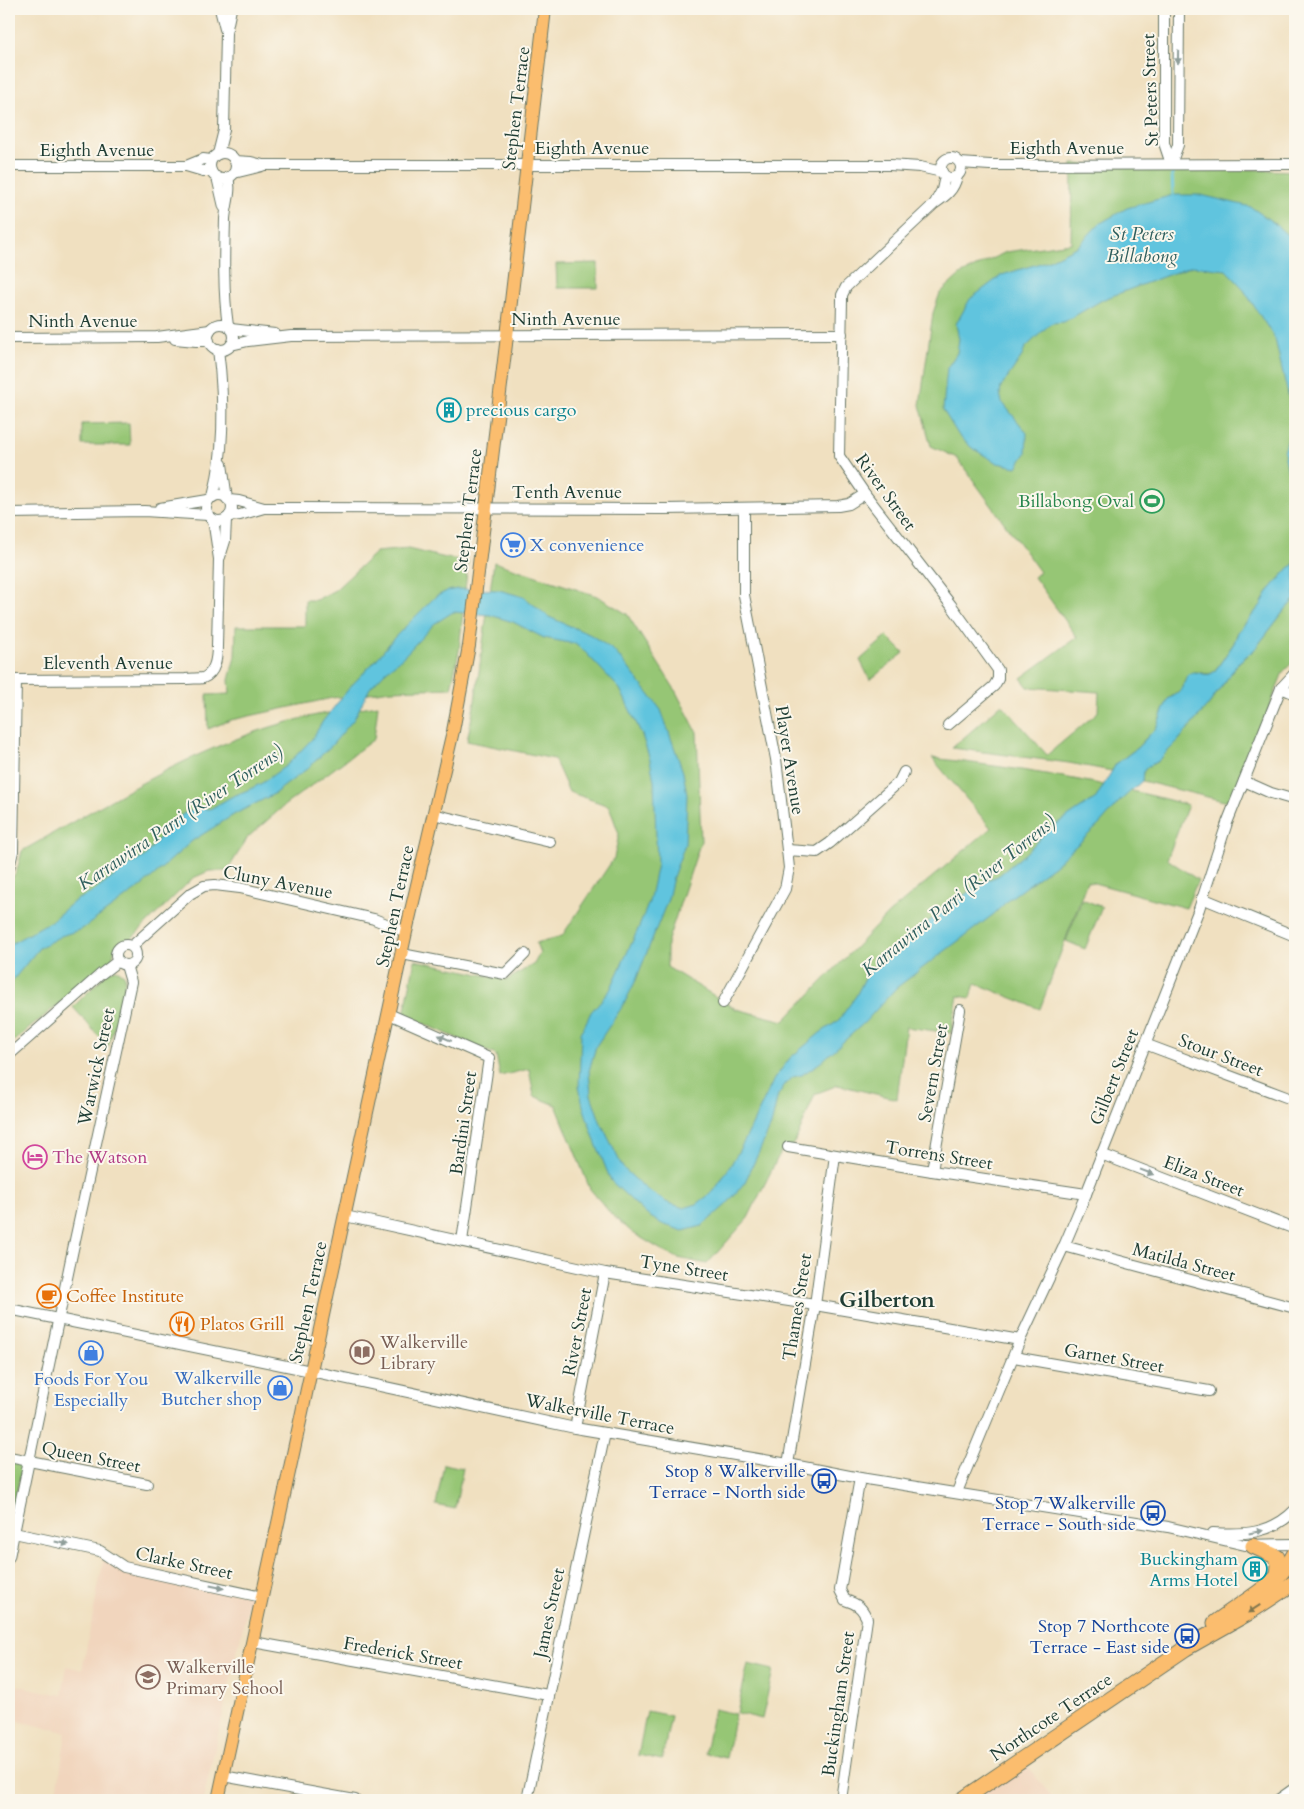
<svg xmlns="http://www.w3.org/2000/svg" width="1304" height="1809" viewBox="0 0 1304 1809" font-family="Cardo,serif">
<rect width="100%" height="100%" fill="#fbf7ec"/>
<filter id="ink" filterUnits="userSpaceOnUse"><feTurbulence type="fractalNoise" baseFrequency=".02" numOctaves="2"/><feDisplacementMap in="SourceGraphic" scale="10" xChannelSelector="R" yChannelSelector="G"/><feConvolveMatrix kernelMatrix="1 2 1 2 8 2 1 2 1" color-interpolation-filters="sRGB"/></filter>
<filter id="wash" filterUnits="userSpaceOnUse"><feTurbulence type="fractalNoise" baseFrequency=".0096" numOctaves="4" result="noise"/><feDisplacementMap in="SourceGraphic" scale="20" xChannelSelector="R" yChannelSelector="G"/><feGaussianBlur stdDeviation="1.12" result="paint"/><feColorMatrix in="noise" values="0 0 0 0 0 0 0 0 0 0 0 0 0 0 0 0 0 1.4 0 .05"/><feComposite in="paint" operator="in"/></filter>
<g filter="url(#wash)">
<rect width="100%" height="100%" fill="#f0e0c0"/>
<g fill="#f1d5bd">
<polygon points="104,1558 250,1596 203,1800 56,1800 66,1732 9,1719 9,1684 62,1695 67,1666 82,1670"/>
<polygon points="1022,1759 1054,1800 962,1800"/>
</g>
<g fill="#96c675" stroke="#5a8254">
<path d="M1072,164L1295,171V563L1288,569L1267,593L1261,605L1238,632L1234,643L1215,671C1208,677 1204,672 1196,672C1193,672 1191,674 1188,675L1180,691L1168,699L1156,728L1137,748L1116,764L1112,771L1069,763L952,748L1002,704L1047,755L1098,712L1099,692L1028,687L1021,678L1077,637L1034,577L1040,572L957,458L931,446L920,405L933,313L940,293L960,275L1006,252L1071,243Z"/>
<polygon points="598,263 598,288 557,288 556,264"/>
<polygon points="129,423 130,445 82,445 82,424"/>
<polygon points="408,549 446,558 468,561 459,651 451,688 391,690 332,698 231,720 208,729 207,695 230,694 229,680 235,656 236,626 305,626 305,600 316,600 335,590 376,552"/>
<path d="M494,562L597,596L627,614L674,688L697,732L701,841L667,943V967L736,1009L784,1021L888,914L991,828L932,758C1019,768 1104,782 1188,805L1167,859L1198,880L1186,908L1087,881L1040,1009L975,983L971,998L958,996L951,1033L906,1027L897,1099L838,1085L815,1094L797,1138L787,1153L781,1151L748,1218L707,1264L678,1258L665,1252L633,1233L611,1214L590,1189L556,1105L534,1096L529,1069L500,1076L496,1055L404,1015L415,960L507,980L534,964L540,953L536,943L562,936L614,858L619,834L609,806L569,792L554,759L467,741L475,701Z"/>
<polygon points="1295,599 1295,660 1283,672 1232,803 1142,781 1143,772 1147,767 1158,761 1178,741 1209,704 1239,662 1255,649 1284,611"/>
<polygon points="887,636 904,653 870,680 860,660"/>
<path d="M378,705L374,739L285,805L248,837L227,871H209L193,878L129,941L115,947L112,960L9,1045V885L17,870L22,851C109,802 195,746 292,721C320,713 349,710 378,705Z"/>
<polygon points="1082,899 1102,907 1085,949 1066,941"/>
<polygon points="116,969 125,976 124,994 108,1047 73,1007 109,971"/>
<polygon points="9,1460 23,1463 9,1526"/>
<polygon points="444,1464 463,1468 455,1509 436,1505"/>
<polygon points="748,1664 773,1670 762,1719 737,1713"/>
<polygon points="714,1709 735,1714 726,1758 705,1753"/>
<polygon points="647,1711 671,1716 662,1760 638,1755"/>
</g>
<g fill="#60c4de" stroke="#408089">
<polygon points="1173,195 1201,195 1251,207 1274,223 1295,242 1295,471 1292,473 1288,472 1284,452 1291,429 1289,399 1275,339 1242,287 1226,270 1192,266 1104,299 1064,322 1052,323 1049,325 1025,348 1022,356 1001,387 1000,394 1002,402 1027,433 1026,453 1017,467 997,463 972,448 959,436 943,410 947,368 957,353 959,339 956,324 970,299 1002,275 1047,261 1078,246 1099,224 1127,208"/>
<path d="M1295,563V599L1284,611L1255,649L1239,662L1209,704L1178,741L1158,761L1147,767L1143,772L1142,781L1119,802L1100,824L1055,865L1009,899L994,914L896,988L865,1022L821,1062L802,1075L793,1077L786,1083L778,1095L771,1126L745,1182L727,1204L702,1226L683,1231L662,1224L647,1215L611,1181L595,1141L583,1106L579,1086L581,1033L591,1012L610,990L639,927L649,902L657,864L654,781L650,760L642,735L620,689L585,652L575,644L544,638L513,622L490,615L453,612L434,624L404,656L384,673L370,688L354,719L332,745L308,768L274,794L235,814L192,841L143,885L82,929L61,936L39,948L9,985V945L51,921L76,900L93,892L128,866L144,857L174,820L185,813L198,808L210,809L231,797L250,789L262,783L287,765L312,739L323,721L351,686L376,660L393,639L435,597L447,591L458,589L499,590L524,597L549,617L591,635L613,650L627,666L661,710L683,772L687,794L685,844L673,877L668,899L636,980L624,1004L596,1046L589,1071L591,1095L600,1121L623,1168L646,1189L666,1202L684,1208L697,1204L714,1191L729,1168L746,1138L774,1079L790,1058L820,1033L838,1021L856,996L866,976L924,925L982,882L998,876L1026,853L1048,830L1096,798L1116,764L1137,748L1156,728L1168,699L1180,692L1188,675L1193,672C1202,672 1207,678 1215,671L1234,643L1238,632L1261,605L1267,593L1288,569Z"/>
</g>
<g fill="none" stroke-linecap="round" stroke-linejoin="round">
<polyline stroke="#60c4de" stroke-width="3" points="1172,174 1173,195"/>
</g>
</g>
<g filter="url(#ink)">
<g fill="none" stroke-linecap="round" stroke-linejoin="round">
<g stroke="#687665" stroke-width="12">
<g id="minor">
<polyline points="220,9 225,29"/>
<polyline points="1164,9 1164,143 1171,164"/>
<circle cx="223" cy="166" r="13"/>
<polyline points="218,154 224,130 226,33 231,9"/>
<circle cx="951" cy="168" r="10"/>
<polyline points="235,161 251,162 263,165 890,165 920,167 942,172"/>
<polyline points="960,163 990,165 1295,164"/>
<polyline points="1171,164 1178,145 1179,9"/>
<polyline points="9,166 186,166 203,171 211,171"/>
<polyline points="186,166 203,159 211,160"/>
<polyline points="234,173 262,166"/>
<polyline points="217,177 224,207"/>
<polyline points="936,201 942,190 945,176"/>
<circle cx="221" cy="337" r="13"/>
<path d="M228,326C223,291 224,255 225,219C226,205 232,191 228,177"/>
<polyline points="231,329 275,334"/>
<polyline points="9,338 157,337 210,330"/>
<polyline points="175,339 196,341 209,341"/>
<polyline points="231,345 248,341 291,336 842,334"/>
<polyline points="222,464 227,499"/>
<circle cx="219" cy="508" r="13"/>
<path d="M213,497C225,450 224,397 218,349"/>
<polyline points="229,500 239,501 264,508 284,508 665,509 838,506 849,504 865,494"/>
<polyline points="160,508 208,500"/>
<polyline points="9,513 144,511 208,515"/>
<polyline points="229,516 240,515 264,508"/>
<polyline points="220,557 225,541 226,519"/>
<path d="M9,680L186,679C191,678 198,679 203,678C216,673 217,657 217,646L219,559L213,519"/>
<polyline points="1281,688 1295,694"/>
<path d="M948,725L994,686L998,679V670L951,605L865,494L839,456L842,300V295L846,287L934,204C946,196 954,190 957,176"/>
<polyline points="1244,781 1271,793 1295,800"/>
<polyline points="433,814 550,842"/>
<polyline points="787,850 817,852 830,843 899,782 904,772"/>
<polyline points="9,868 13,851 16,680"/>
<polyline points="1202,898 1295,936"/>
<circle cx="126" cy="955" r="10"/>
<polyline points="132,946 190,894 204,886 215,885 240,888 374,919 406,932"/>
<polyline points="402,954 505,974 525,954"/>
<polyline points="723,1003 785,889 789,868 787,850 776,759 744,595 744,508"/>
<polyline points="389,1014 489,1058 462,1241"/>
<polyline points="1145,1044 1286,1097"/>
<polyline points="9,1055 101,974 118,961"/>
<polyline points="788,1147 932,1171 1086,1194"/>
<polyline points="1101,1154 1295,1229"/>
<polyline points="932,1171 960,1010"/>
<polyline points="345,1216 605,1273 815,1305 1020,1340"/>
<polyline points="1064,1246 1295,1308"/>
<polyline points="9,1309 311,1371 575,1428 788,1464 860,1478 1168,1527 1245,1545 1295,1544"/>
<polyline points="1014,1357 1209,1391"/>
<polyline points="575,1428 605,1273"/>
<polyline points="9,1457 147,1484"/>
<polyline points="788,1464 815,1305 835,1155"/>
<polyline points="957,1492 1020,1340 1064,1246 1086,1194 1199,909 1227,823 1281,688 1295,673"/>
<polyline points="14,1533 100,1551 124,1567 262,1597"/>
<path d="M1213,1533C1244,1535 1272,1534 1295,1510"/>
<polyline points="9,1557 72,1254 131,982 126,965"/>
<polyline points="253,1642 548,1695"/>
<polyline points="223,1776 355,1800"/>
<polyline points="527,1800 605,1433"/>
<path d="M841,1800L867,1619C862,1607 857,1604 845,1600L840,1590L860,1478"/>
<polyline points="1278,1800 1295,1788"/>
</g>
</g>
<g stroke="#687665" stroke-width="14">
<polyline id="major" points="218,1800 406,932 453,731 469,646 507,336 545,9"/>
</g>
<g stroke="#687665" stroke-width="17">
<g id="highway">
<polyline points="1253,1546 1277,1557 1279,1564 1278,1576"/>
<path d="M1215,1623C1243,1601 1279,1585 1295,1553"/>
<polyline points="962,1800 1186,1648 1248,1613 1295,1582"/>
</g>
</g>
<use href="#minor" stroke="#fff" stroke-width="10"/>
<use href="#major" stroke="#fbbd6e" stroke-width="12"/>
<use href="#highway" stroke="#fbbd6e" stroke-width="15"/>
</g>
<defs><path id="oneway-solid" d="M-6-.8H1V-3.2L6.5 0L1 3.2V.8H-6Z" transform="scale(1.25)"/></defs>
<g fill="#8f9e9a">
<use href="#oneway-solid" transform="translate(1178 57) rotate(91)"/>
<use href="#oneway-solid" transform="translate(445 1038) rotate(-156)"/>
<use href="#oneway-solid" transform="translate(1147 1172) rotate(21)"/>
<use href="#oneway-solid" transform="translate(1256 1532) rotate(-12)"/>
<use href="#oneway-solid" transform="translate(62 1543) rotate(12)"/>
<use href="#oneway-solid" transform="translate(217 1587) rotate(12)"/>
</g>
<use fill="#82774e" href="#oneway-solid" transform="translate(1254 1609) rotate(147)"/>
</g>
<defs>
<g id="building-ring" transform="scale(1.25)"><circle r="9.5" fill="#fbf7ec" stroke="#0f9aa8" stroke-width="1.5"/><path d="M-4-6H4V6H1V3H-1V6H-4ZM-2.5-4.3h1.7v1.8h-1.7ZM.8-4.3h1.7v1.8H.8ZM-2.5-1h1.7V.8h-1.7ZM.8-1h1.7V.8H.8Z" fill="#0f9aa8"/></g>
<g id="stadium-ring" transform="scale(1.25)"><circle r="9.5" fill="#fbf7ec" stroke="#2e9e5b" stroke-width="1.5"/><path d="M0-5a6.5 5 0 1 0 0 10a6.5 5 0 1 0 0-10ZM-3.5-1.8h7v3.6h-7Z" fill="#2e9e5b"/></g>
<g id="supermarket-ring" transform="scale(1.25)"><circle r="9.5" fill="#fbf7ec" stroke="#3f7fe0" stroke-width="1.5"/><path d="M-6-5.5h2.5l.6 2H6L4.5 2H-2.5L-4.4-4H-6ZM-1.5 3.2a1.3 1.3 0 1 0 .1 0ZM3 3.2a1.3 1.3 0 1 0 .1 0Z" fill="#3f7fe0"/></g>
<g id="hotel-ring" transform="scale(1.25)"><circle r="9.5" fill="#fbf7ec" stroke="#d1479c" stroke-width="1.5"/><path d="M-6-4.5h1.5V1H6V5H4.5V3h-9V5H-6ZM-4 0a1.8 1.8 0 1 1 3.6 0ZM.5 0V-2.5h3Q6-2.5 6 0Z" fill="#d1479c"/></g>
<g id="cafe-ring" transform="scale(1.25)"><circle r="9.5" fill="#fbf7ec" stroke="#e8710a" stroke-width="1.5"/><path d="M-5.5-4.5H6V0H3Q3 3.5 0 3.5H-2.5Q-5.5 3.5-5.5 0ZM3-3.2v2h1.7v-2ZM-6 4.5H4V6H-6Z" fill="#e8710a"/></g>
<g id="restaurant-ring" transform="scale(1.25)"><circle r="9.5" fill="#fbf7ec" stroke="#e8710a" stroke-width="1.5"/><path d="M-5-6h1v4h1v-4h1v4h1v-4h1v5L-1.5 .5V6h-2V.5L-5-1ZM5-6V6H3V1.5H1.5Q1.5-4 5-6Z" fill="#e8710a"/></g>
<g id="library-ring" transform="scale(1.25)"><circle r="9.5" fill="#fbf7ec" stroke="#8d6e63" stroke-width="1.5"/><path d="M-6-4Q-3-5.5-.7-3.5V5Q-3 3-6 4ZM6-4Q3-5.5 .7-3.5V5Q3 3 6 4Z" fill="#8d6e63"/></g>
<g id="shop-ring" transform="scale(1.25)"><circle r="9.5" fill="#fbf7ec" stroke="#3f7fe0" stroke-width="1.5"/><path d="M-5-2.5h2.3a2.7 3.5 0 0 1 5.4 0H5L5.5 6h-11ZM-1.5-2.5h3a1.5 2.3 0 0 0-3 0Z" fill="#3f7fe0"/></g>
<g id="bus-ring" transform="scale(1.25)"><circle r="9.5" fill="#fbf7ec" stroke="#1a4fb4" stroke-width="1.5"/><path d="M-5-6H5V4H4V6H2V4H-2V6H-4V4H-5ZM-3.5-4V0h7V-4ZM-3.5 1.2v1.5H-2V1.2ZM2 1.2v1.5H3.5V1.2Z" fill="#1a4fb4"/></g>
<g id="school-ring" transform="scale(1.25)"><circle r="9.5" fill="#fbf7ec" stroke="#8d6e63" stroke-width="1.5"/><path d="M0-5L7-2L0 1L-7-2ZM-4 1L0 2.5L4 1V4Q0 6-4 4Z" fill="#8d6e63"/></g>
</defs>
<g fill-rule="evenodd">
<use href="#building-ring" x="449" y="410"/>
<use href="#stadium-ring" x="1152" y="501"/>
<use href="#supermarket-ring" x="513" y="545"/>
<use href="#hotel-ring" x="35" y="1157"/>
<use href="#cafe-ring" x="49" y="1296"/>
<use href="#restaurant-ring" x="182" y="1324"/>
<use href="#library-ring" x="362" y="1352"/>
<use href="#shop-ring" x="91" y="1353"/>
<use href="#shop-ring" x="280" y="1388"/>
<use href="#bus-ring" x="824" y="1481"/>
<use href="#bus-ring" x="1153" y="1513"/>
<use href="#building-ring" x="1255" y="1569"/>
<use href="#bus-ring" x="1187" y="1636"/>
<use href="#school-ring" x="148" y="1677"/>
</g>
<g text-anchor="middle" stroke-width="4" stroke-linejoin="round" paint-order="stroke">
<g font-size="18" fill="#1f3d34" stroke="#fbf7ec">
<text transform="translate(1150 90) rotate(-92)" y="6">St Peters Street</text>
<text transform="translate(516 108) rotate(-83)" y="6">Stephen Terrace</text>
<text x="592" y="154">Eighth Avenue</text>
<text x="1067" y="154">Eighth Avenue</text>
<text x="97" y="156">Eighth Avenue</text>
<text x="566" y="325">Ninth Avenue</text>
<text x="83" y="327">Ninth Avenue</text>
<text x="567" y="498">Tenth Avenue</text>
<text transform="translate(886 492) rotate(54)" y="6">River Street</text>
<text transform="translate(468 510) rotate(-83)" y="6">Stephen Terrace</text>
<text x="108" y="669">Eleventh Avenue</text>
<text transform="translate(790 760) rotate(81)" y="6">Player Avenue</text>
<text transform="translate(278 882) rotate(11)" y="6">Cluny Avenue</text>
<text transform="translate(395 906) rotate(-78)" y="6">Stephen Terrace</text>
<text transform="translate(1221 1055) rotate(21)" y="6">Stour Street</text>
<text transform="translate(96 1067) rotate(-78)" y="6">Warwick Street</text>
<text transform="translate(933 1073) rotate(-80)" y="6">Severn Street</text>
<text transform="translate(1114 1077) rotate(-68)" y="6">Gilbert Street</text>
<text transform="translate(463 1123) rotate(-82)" y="6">Bardini Street</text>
<text transform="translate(939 1155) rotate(9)" y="6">Torrens Street</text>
<text transform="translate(1204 1176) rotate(21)" y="6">Eliza Street</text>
<text transform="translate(1184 1262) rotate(15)" y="6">Matilda Street</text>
<text transform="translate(684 1268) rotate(9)" y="6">Tyne Street</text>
<text transform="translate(308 1302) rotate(-78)" y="6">Stephen Terrace</text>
<text transform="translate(797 1307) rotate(-81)" y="6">Thames Street</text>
<text transform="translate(577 1332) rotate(-79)" y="6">River Street</text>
<text transform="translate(1114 1358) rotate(10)" y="6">Garnet Street</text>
<text transform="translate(600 1414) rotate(11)" y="6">Walkerville Terrace</text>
<text transform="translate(91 1457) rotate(11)" y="6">Queen Street</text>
<text transform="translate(184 1563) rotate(12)" y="6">Clarke Street</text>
<text transform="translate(549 1613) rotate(-78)" y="6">James Street</text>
<text transform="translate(403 1653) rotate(10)" y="6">Frederick Street</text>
<text transform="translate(838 1704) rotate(-82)" y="6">Buckingham Street</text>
<text transform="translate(1051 1717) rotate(-34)" y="6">Northcote Terrace</text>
</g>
<g font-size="18" fill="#0d838f" stroke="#fbf7ec" text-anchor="start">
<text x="466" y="416">precious cargo</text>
<text x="1238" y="1565" text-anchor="end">Buckingham<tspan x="1238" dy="21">Arms Hotel</tspan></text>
</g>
<g font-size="18" fill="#27864d" stroke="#fbf7ec" text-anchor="end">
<text x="1134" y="507">Billabong Oval</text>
</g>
<g font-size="18" fill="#366cbe" stroke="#fbf7ec" text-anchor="start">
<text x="530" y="551">X convenience</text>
<text x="262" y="1384" text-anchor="end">Walkerville<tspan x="262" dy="21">Butcher shop</tspan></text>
<text x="91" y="1385" text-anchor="middle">Foods For You<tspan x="91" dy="21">Especially</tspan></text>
</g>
<g font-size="18" fill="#b23c85" stroke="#fbf7ec" text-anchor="start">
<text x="52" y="1163">The Watson</text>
</g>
<g font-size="18" fill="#c56008" stroke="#fbf7ec" text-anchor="start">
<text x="66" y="1302">Coffee Institute</text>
<text x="200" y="1330">Platos Grill</text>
</g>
<g font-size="18" fill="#785e54" stroke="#fbf7ec" text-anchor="start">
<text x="380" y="1348">Walkerville<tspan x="380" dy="21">Library</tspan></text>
<text x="166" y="1673">Walkerville<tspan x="166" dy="21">Primary School</tspan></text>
</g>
<g font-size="18" fill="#164399" stroke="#fbf7ec" text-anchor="end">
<text x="806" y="1477">Stop 8 Walkerville<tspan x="806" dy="21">Terrace - North side</tspan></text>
<text x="1136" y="1509">Stop 7 Walkerville<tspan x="1136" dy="21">Terrace - South side</tspan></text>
<text x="1170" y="1632">Stop 7 Northcote<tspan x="1170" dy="21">Terrace - East side</tspan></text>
</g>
<g font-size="19" font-style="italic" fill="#2f5f5e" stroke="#fbf7ec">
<text x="1142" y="240">St Peters<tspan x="1142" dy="22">Billabong</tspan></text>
<text transform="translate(180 817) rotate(-34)" y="7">Karrawirra Parri (River Torrens)</text>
<text transform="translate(958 895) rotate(-39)" y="7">Karrawirra Parri (River Torrens)</text>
</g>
<g font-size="22" font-weight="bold" fill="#1f3d34" stroke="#fbf7ec">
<text x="887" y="1307">Gilberton</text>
</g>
</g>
<rect width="1304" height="1809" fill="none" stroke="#fbf7ec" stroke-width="30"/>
</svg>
